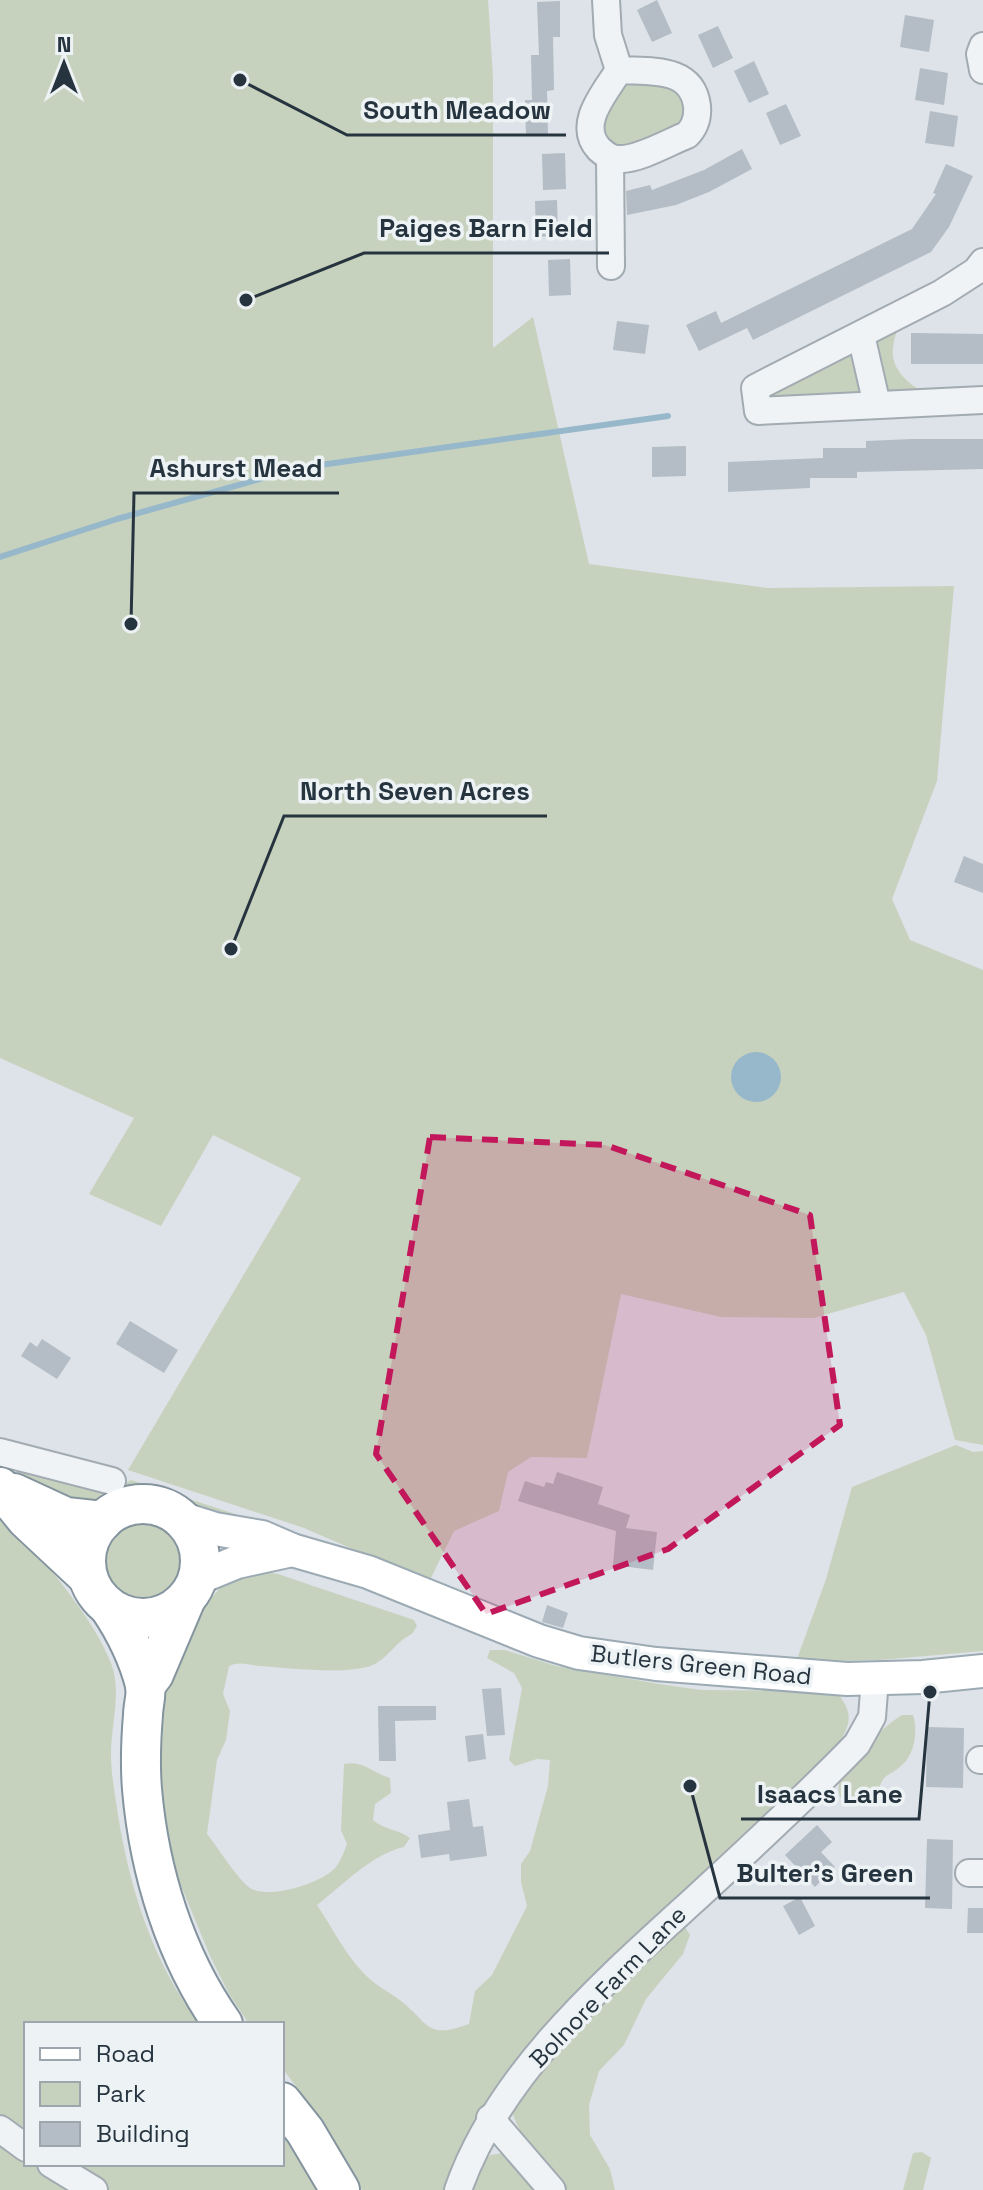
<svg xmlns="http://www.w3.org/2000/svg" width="983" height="2190" viewBox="0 0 983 2190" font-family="'Space Grotesk',sans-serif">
<rect width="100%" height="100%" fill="#dde3e8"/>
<g fill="#c7d2be">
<polygon points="0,0 488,0 493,77 493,348 533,317 589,564 768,588 954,586 937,781 892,899 910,940 983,970 983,1445 955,1440 926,1335 904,1292 814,1318 721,1317 621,1294 587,1458 531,1457 508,1472 499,1511 454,1531 429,1582 304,1528 128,1470 301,1178 213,1135 161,1226 89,1194 134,1118 0,1058"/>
<polygon points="638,79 673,83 692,98 682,127 625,151 610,148 597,118 620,85"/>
<path d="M905,312C888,348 885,368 921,391L758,411L755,388Z"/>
<polygon points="956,1445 973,1452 983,1451 983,1651 880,1660 796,1662 826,1579 852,1487"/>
<polygon points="24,1468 118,1488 131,1480 272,1526 190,1507 161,1493 147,1491 129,1493 82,1508 21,1479"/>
<path d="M0,1518C38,1550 93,1617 111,1663C122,1691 111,1725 111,1754C111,1774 115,1795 118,1815C130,1890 153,1962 199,2024H26V2164H282V2129L322,2190H0Z"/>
<circle cx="143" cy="1564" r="41"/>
<path d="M259,1571L278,1574L414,1620L417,1626L412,1634C394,1642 387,1662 367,1667C342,1674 287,1668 260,1666C248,1665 240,1661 229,1666L223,1694L230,1711L226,1740L217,1760L207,1834C216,1845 239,1881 250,1888C269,1900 323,1883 336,1867C341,1860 344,1852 347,1844L341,1830L344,1764C364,1760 372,1773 390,1778L391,1793L375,1804L373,1820C384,1830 398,1829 410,1838L404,1847C372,1854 343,1885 317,1905C334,1930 347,1959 371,1980C380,1988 391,1993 401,2001C429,2023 426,2040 469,2024L475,1991L492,1975L527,1906L521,1882V1864L530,1851L548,1786L550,1760L537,1759L515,1766L509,1760L522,1688L514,1673L487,1658L490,1650H505L556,1666L659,1684L701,1690L819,1691L839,1695C854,1715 850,1725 838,1745L590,1978V1984L477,2168L490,2155L504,2153L545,2190H362L319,2116L282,2068V2024H249L229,1994L210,1956L175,1871L160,1784L165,1690L191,1621L220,1588Z"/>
<path d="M902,1715H913C918,1730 915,1753 903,1764C888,1779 882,1770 877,1798C853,1817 828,1802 843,1772C852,1755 886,1725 902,1715Z"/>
<path d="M685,1927L690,1935L683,1954L646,1999L624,2045L599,2071L589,2105L590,2135L610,2169L615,2190H564C544,2164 521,2141 511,2109L604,2000L668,1934Z"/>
<polygon points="922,2152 931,2158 923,2190 903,2190 913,2153"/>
</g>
<circle fill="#97b8ca" cx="756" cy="1077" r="25"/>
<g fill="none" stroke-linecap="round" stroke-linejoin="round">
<polyline stroke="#97b8ca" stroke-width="6" points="0,557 117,519 299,468 668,416"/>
</g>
<g fill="#b4bdc5">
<polygon points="657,0 672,33 652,42 637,10"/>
<polygon points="560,1 560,37 553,37 554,90 547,91 548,135 526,136 525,100 532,100 531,55 539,55 537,2"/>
<polygon points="905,15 934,20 929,52 900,47"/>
<polygon points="718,26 733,58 713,68 698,35"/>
<polygon points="754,61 769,94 749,103 734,71"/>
<polygon points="920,68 948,73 944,105 915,100"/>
<polygon points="786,104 801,136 780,145 766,113"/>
<polygon points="930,111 958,116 954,147 925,143"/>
<polygon points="742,149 752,169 709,192 676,205 627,215 626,191 650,185 652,190 704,170"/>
<polygon points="565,153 566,189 543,190 542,154"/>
<polygon points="946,164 973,176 949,227 931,252 753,340 747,328 699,351 686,325 716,311 721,323 912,229 936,194 933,193"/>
<polygon points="557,200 558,236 536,237 535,201"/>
<polygon points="570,259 571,295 549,296 548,260"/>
<polygon points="617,321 649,325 645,354 613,350"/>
<polygon points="911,333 983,334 983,364 911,364"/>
<polygon points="911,439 983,439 983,469 857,472 857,478 810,478 810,488 728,492 728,462 823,458 823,448 866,448 866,441"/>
<polygon points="686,446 686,476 652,477 652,447"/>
<polygon points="964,856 983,864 983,893 954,882"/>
<polygon points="130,1321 178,1350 164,1373 116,1344"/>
<polygon points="42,1339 71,1358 57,1379 21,1356 30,1342 37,1347"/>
<polygon points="557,1472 603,1487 598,1504 630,1515 626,1528 657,1532 653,1570 613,1565 616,1531 518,1501 525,1481 544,1487 546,1482 553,1484"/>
<polygon points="547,1605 568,1613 563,1628 542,1622"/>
<polygon points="501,1688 505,1735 487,1736 482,1689"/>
<polygon points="378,1706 436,1706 436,1720 395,1721 396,1761 379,1761"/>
<polygon points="927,1727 964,1728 963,1788 926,1787"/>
<polygon points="483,1734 486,1759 468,1762 465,1736"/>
<polygon points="469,1799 473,1827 483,1826 487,1856 450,1861 449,1854 421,1858 418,1835 450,1830 447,1802"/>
<polygon points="817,1825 832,1842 821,1852 835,1867 815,1887 785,1855"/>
<polygon points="927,1839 953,1840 952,1909 925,1908"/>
<polygon points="800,1897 815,1926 799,1935 783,1906"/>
<polygon points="968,1908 983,1908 983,1933 967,1933"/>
</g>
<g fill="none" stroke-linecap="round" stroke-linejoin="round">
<g stroke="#a2abb2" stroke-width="30">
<g id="minor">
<path d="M606,0L608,35L619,70C605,93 576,124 599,149C606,155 612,160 621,159C640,159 669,142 687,135C695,127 698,117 697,106C692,66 650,72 619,70"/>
<polyline points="983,46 980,54 983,70"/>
<polyline points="610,158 611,266"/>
<polyline points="983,262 976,271 942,293 755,388 758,411 983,400"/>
<polyline points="861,335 877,405"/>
<polyline points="0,1452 112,1481"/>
<polyline points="980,1760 983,1760"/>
<polyline points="969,1873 983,1873"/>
<polyline points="490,2118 552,2190"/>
<polyline points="0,2129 26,2148"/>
<polyline points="51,2164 94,2190"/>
<path d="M458,2190C499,2073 604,1982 694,1900C749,1849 805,1798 857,1744L872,1717L875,1679"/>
</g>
</g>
<g stroke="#9caab4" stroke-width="36">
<g id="major">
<polyline points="180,1518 215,1529 262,1537 292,1550 368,1572 539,1641 579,1653 656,1664 847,1679 923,1677 983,1671"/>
<polyline points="198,1578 237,1562 292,1550"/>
</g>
</g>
<g stroke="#84949f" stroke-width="42">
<g id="highway">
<polyline points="0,1487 26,1519 88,1577"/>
<polyline points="14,1493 66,1517 103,1521"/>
<circle cx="143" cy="1561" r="57"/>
<path d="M109,1607C125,1631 138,1657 145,1685C147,1694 143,1706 143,1715C141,1739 140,1764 142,1789C149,1871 175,1956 223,2024"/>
<polyline points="145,1686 154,1674 185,1601"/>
<polyline points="282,2102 305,2131 340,2190"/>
</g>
</g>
<use href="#minor" stroke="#f0f3f6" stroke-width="26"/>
<use href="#major" stroke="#fff" stroke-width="32"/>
<use href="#highway" stroke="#fff" stroke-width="38"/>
</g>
<path fill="#c2185b" fill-opacity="0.2" stroke="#c2185b" stroke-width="6" stroke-dasharray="16 10" stroke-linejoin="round" d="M430,1137L605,1145L810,1215L840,1425L668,1549L486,1614L376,1454Z"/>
<g text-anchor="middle" stroke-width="7" stroke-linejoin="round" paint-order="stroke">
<g font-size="24" fill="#26343f" stroke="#edf2f5">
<text transform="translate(701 1665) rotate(6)" y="8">Butlers Green Road</text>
<text transform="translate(608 1987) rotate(-46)" y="8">Bolnore Farm Lane</text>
</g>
</g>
<path fill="none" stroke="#26343f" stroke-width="3" d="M240 80L347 135H566M246 300L364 253H609M131 624L134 493H339M231 949L284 816H547M930 1692L919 1819H741M690 1786L720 1898H930"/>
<g fill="#26343f" stroke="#edf2f5" stroke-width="3">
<circle cx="240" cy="80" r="8"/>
<circle cx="246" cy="300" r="8"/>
<circle cx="131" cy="624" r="8"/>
<circle cx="231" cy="949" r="8"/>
<circle cx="930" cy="1692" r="8"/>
<circle cx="690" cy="1786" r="8"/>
</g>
<g font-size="26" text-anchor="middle" font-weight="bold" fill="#26343f" stroke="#edf2f5" stroke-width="7" stroke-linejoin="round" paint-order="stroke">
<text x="457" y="119">South Meadow</text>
<text x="486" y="237">Paiges Barn Field</text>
<text x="236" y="477">Ashurst Mead</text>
<text x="415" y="800">North Seven Acres</text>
<text x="830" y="1803">Isaacs Lane</text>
<text x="825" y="1882">Bulter's Green</text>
</g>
<rect x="24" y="2022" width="260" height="144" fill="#edf2f5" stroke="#9da6ac" stroke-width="2"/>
<rect x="40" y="2048" width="40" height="12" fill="#ffffff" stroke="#9da6ac" stroke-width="2"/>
<text x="96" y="2062" font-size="24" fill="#26343f">Road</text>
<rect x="40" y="2082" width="40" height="24" fill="#c7d2be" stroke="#9da6ac" stroke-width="2"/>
<text x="96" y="2102" font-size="24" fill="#26343f">Park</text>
<rect x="40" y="2122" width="40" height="24" fill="#b4bdc5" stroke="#9da6ac" stroke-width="2"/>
<text x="96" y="2142" font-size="24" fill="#26343f">Building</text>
<g transform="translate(64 64)" stroke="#edf2f5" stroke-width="6" paint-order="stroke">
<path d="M0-6L14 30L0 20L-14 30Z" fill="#26343f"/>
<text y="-12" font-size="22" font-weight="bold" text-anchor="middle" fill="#26343f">N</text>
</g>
</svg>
